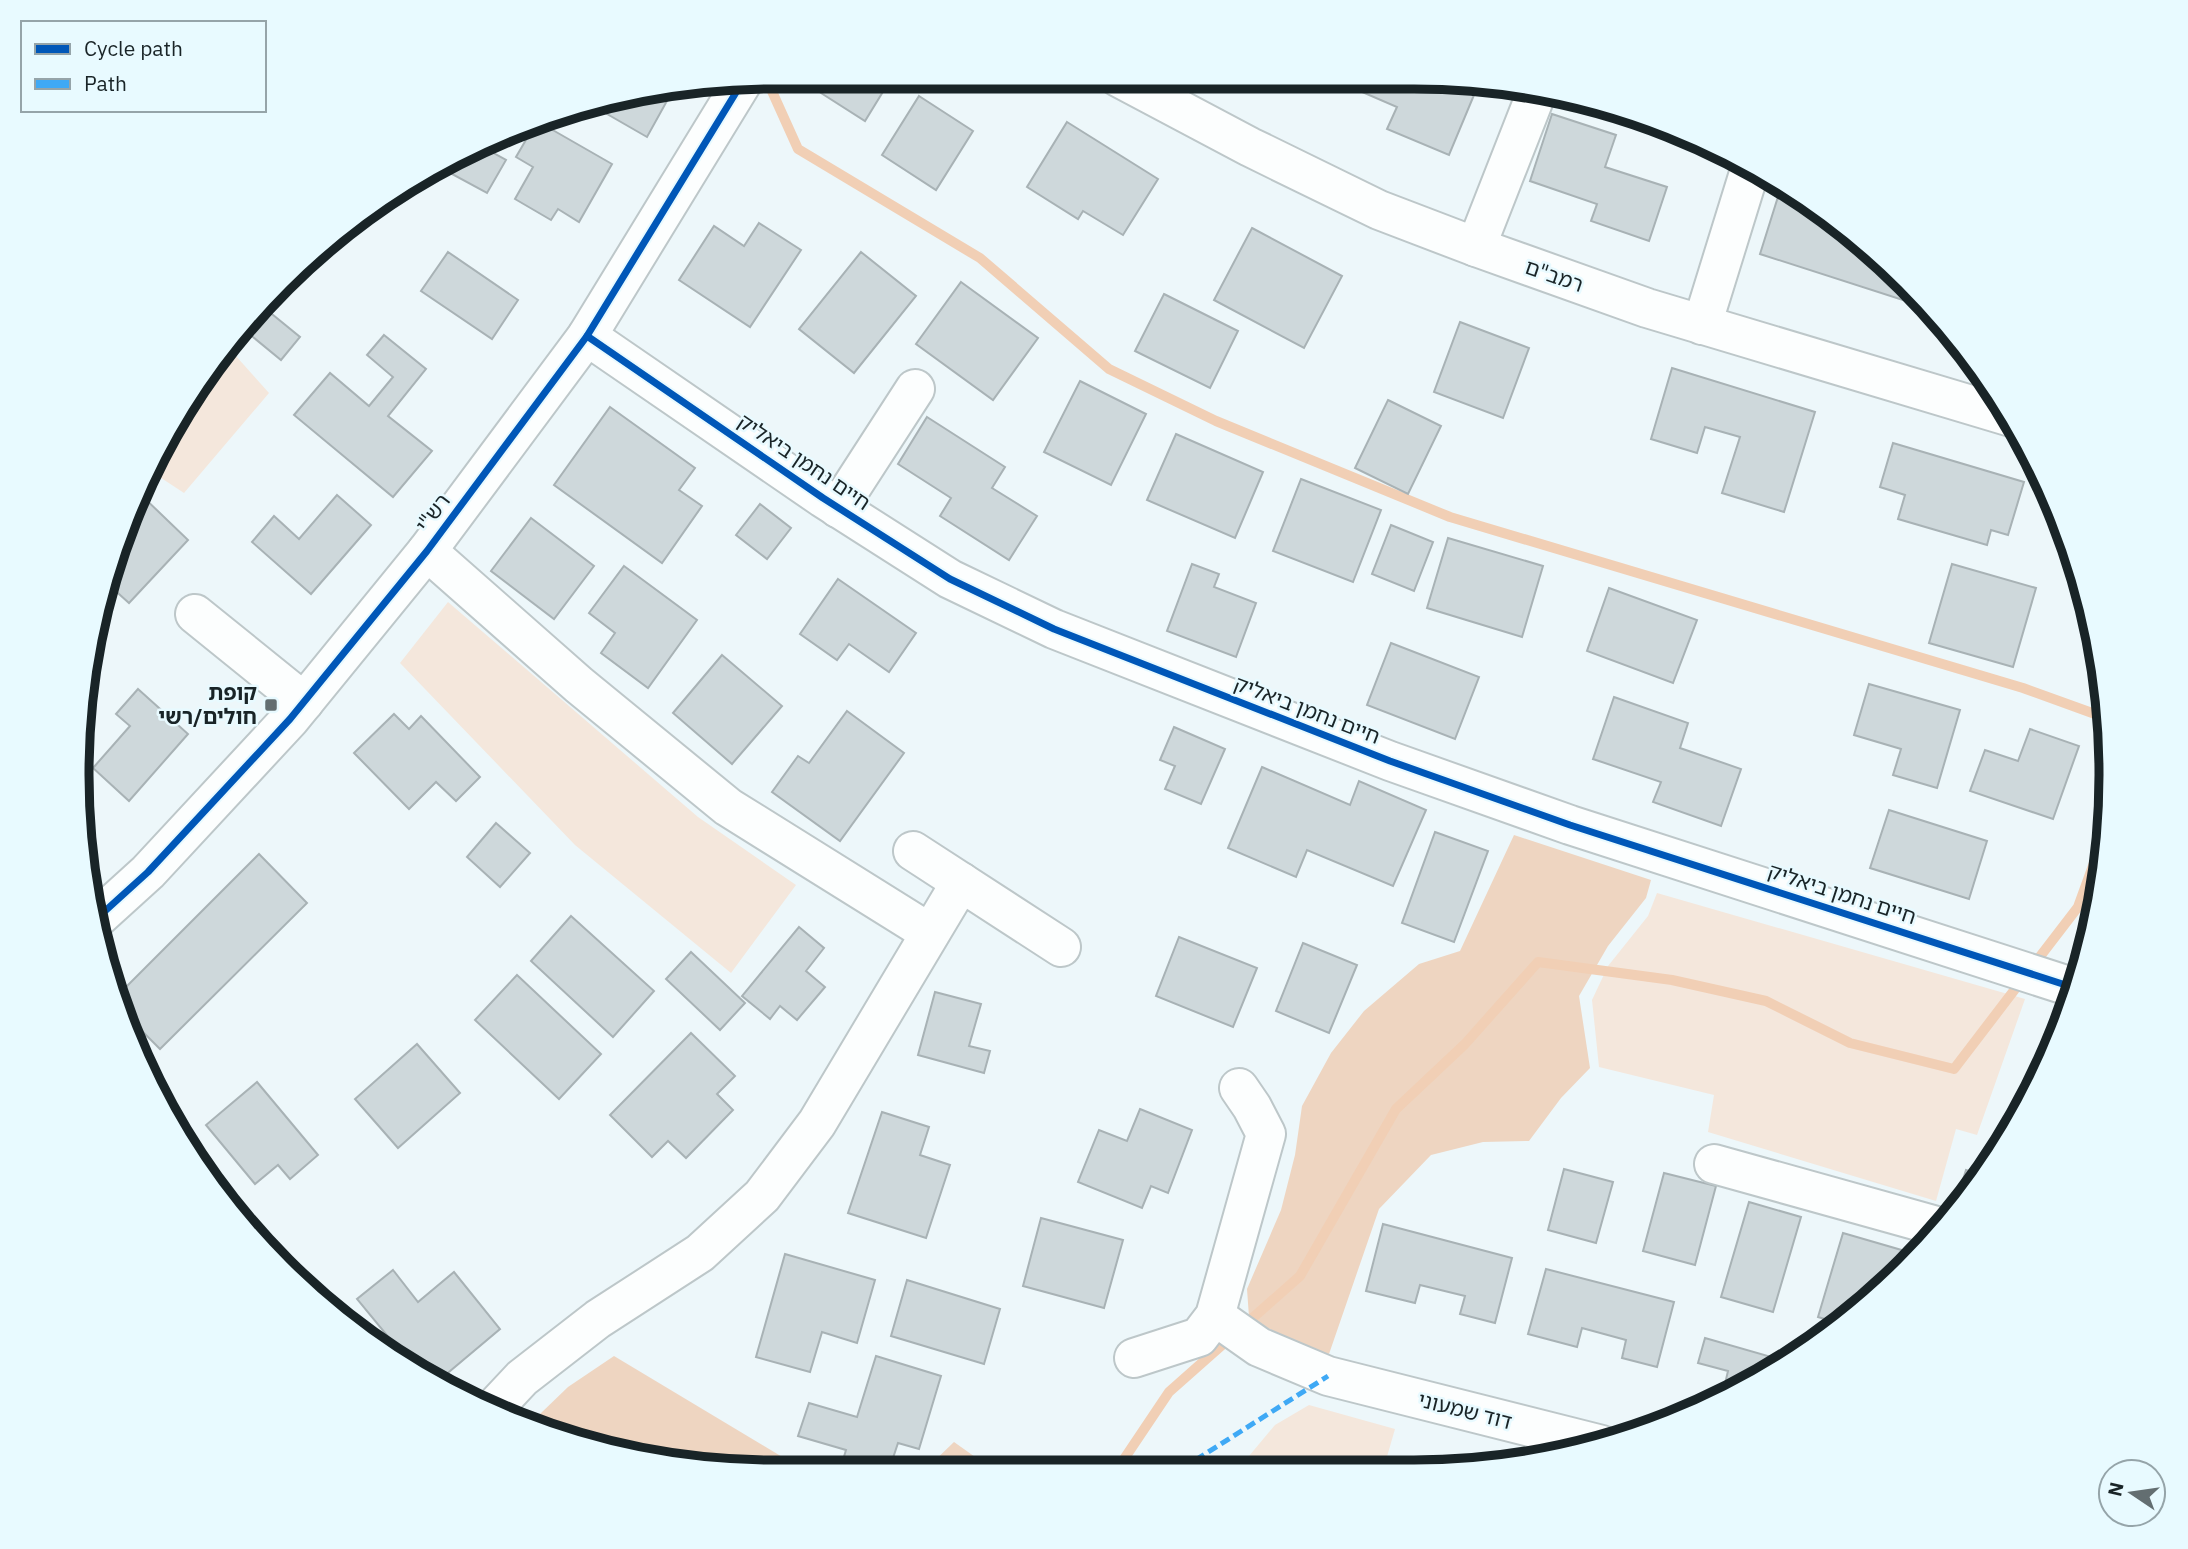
<svg xmlns="http://www.w3.org/2000/svg" width="2188" height="1549" viewBox="0 0 2188 1549" font-family="'IBM Plex Sans','Noto Sans Hebrew',sans-serif">
<rect width="100%" height="100%" fill="#edf7fa"/>
<g fill="#f4e7dc">
<polygon points="227,346 269,393 184,493 149,470 171,425"/>
<polygon points="448,602 698,817 796,885 731,973 575,845 400,663"/>
<polygon points="1657,893 2025,999 1977,1135 1956,1129 1936,1201 1708,1132 1714,1095 1599,1067 1592,1000 1608,966 1648,916"/>
<polygon points="1309,1405 1395,1429 1384,1467 1239,1468 1275,1425"/>
</g>
<g fill="#eed5c1">
<polygon points="1514,835 1651,880 1646,898 1608,946 1579,996 1590,1068 1561,1098 1529,1141 1483,1142 1431,1155 1379,1209 1329,1354 1303,1348 1249,1317 1247,1289 1281,1210 1295,1155 1302,1106 1331,1053 1364,1011 1419,964 1460,951"/>
<polygon points="614,1356 804,1470 729,1471 594,1448 560,1435 540,1414 568,1387"/>
<polygon points="954,1442 992,1469 926,1469"/>
</g>
<g fill="none" stroke-linecap="round" stroke-linejoin="round">
<g stroke="#f1cfb5" stroke-width="10">
<polyline points="766,78 798,149 980,258 1109,369 1216,421 1450,517 2023,688 2106,718"/>
<polyline points="2032,967 2078,907 2110,819"/>
<polyline points="1118,1468 1169,1392 1300,1276 1396,1109 1465,1044 1538,962 1672,980 1766,1001 1850,1043 1954,1069 2022,980"/>
</g>
</g>
<g fill="#ced8db" stroke="#a8b2b5" stroke-width="2">
<polygon points="831,77 892,77 865,121 821,93"/>
<polygon points="1333,77 1414,77 1479,83 1449,155 1387,129 1397,107 1332,79"/>
<polygon points="673,90 647,137 588,103 594,101"/>
<polygon points="919,96 973,131 936,190 882,155"/>
<polygon points="1552,114 1616,135 1605,167 1667,187 1649,241 1591,221 1597,204 1530,181"/>
<polygon points="537,121 612,164 579,222 558,209 551,220 515,199 533,167 516,157"/>
<polygon points="1067,122 1158,179 1123,235 1083,211 1078,219 1027,187"/>
<polygon points="479,145 506,160 487,193 439,167"/>
<polygon points="1782,184 1873,250 1911,287 1906,301 1760,254"/>
<polygon points="759,223 801,250 750,327 679,280 714,226 744,246"/>
<polygon points="1252,228 1342,276 1304,348 1214,300"/>
<polygon points="448,252 518,300 492,339 421,291"/>
<polygon points="861,252 916,296 854,373 799,329"/>
<polygon points="961,282 1038,338 993,400 916,344"/>
<polygon points="1164,294 1238,331 1210,388 1135,351"/>
<polygon points="267,310 300,337 281,360 248,333"/>
<polygon points="1460,322 1529,348 1503,418 1434,392"/>
<polygon points="384,335 426,369 388,416 432,451 393,497 294,415 330,373 369,406 393,377 367,355"/>
<polygon points="1672,368 1815,412 1784,512 1722,493 1740,437 1705,427 1697,453 1651,439"/>
<polygon points="1080,381 1146,414 1111,485 1044,452"/>
<polygon points="1388,400 1441,426 1408,494 1355,468"/>
<polygon points="610,407 695,468 679,490 702,506 662,563 554,485"/>
<polygon points="927,417 1005,467 992,488 1037,516 1009,560 940,516 951,498 898,464"/>
<polygon points="1176,434 1263,472 1235,538 1147,500"/>
<polygon points="1893,443 2024,482 2008,535 1991,530 1987,545 1898,519 1905,495 1880,487"/>
<polygon points="1301,479 1381,510 1353,582 1273,551"/>
<polygon points="138,492 188,540 129,603 109,585 130,507"/>
<polygon points="337,495 371,525 311,594 252,542 274,516 299,539"/>
<polygon points="760,504 791,528 767,559 736,535"/>
<polygon points="531,518 594,566 554,619 491,571"/>
<polygon points="1391,525 1433,542 1414,591 1372,574"/>
<polygon points="1448,538 1543,566 1522,637 1427,608"/>
<polygon points="1192,564 1219,574 1214,587 1256,603 1236,657 1167,631"/>
<polygon points="1952,564 2036,588 2013,667 1929,643"/>
<polygon points="624,566 697,620 648,688 601,653 615,633 589,613"/>
<polygon points="838,579 916,633 889,672 849,644 837,660 800,634"/>
<polygon points="1609,588 1697,620 1673,683 1587,651"/>
<polygon points="1391,643 1479,677 1455,739 1367,705"/>
<polygon points="722,655 782,706 732,764 673,713"/>
<polygon points="1869,684 1960,710 1937,788 1893,775 1901,749 1854,735"/>
<polygon points="138,689 188,734 129,801 93,768 130,726 116,714"/>
<polygon points="1614,697 1688,723 1680,748 1741,769 1721,826 1653,802 1661,782 1593,759"/>
<polygon points="847,711 904,753 840,841 772,792 798,756 809,763"/>
<polygon points="394,714 409,729 421,716 480,777 456,801 436,782 409,809 354,753"/>
<polygon points="1174,727 1225,749 1201,804 1165,789 1175,766 1160,760"/>
<polygon points="2030,729 2079,746 2053,819 1970,791 1985,750 2018,761"/>
<polygon points="1262,767 1350,805 1359,781 1426,810 1393,886 1307,850 1296,877 1228,848"/>
<polygon points="1889,810 1987,841 1969,899 1870,868"/>
<polygon points="496,823 530,853 500,887 467,857"/>
<polygon points="1435,832 1488,851 1454,942 1402,923"/>
<polygon points="259,854 307,903 160,1049 121,1010 116,997"/>
<polygon points="571,916 654,991 613,1037 531,961"/>
<polygon points="799,927 824,948 806,971 825,987 797,1020 780,1006 770,1019 742,996"/>
<polygon points="1179,937 1257,968 1233,1027 1156,996"/>
<polygon points="1303,943 1357,965 1329,1033 1276,1011"/>
<polygon points="691,952 745,1003 720,1030 666,979"/>
<polygon points="517,975 601,1054 559,1099 475,1020"/>
<polygon points="935,992 981,1004 969,1046 990,1051 984,1073 918,1055"/>
<polygon points="691,1033 735,1076 717,1094 733,1110 686,1158 668,1141 652,1157 610,1115"/>
<polygon points="417,1044 460,1093 398,1148 355,1099"/>
<polygon points="257,1082 318,1155 290,1179 278,1165 255,1184 206,1125"/>
<polygon points="1140,1109 1192,1130 1168,1193 1151,1186 1142,1208 1078,1182 1099,1130 1127,1141"/>
<polygon points="882,1112 929,1127 920,1155 950,1165 926,1238 848,1213"/>
<polygon points="1564,1169 1613,1182 1596,1243 1548,1230"/>
<polygon points="1966,1170 1982,1175 1960,1207 1955,1205"/>
<polygon points="1664,1173 1716,1186 1695,1265 1643,1251"/>
<polygon points="1749,1202 1801,1217 1773,1312 1721,1297"/>
<polygon points="1041,1218 1123,1240 1104,1308 1023,1286"/>
<polygon points="1383,1224 1512,1258 1495,1323 1460,1314 1465,1296 1420,1285 1415,1303 1366,1291"/>
<polygon points="1843,1233 1905,1251 1899,1272 1874,1299 1838,1323 1818,1317"/>
<polygon points="785,1254 875,1280 857,1343 822,1332 810,1372 756,1357"/>
<polygon points="1546,1269 1674,1302 1657,1367 1622,1358 1626,1340 1582,1328 1577,1347 1528,1334"/>
<polygon points="393,1270 418,1302 454,1272 500,1329 437,1382 413,1367 357,1299"/>
<polygon points="907,1280 1000,1309 984,1364 891,1336"/>
<polygon points="1705,1338 1782,1360 1721,1401 1728,1371 1698,1363"/>
<polygon points="876,1356 941,1376 919,1449 898,1443 889,1470 875,1470 843,1460 846,1450 798,1436 809,1403 857,1417"/>
</g>
<g fill="none" stroke-linecap="round" stroke-linejoin="round">
<g stroke="#bdc7c9" stroke-width="42">
<g id="minor">
<polyline points="1118,77 1250,147 1379,210 1476,247 1647,308 2011,417"/>
<polyline points="1476,247 1538,89"/>
<polyline points="1702,325 1749,173"/>
<polyline points="587,336 823,498 950,579 1054,629 1390,761 1570,825 2075,988"/>
<polyline points="838,508 915,389"/>
<polyline points="427,551 579,685 728,807 930,933"/>
<polyline points="195,614 304,702"/>
<polyline points="913,851 1061,947"/>
<polyline points="94,921 148,872 290,719 427,551 587,336 743,81"/>
<polyline points="1714,1164 1940,1227"/>
<polyline points="1215,1316 1259,1347 1328,1376 1602,1445"/>
<polyline points="1134,1358 1199,1337 1215,1316 1266,1134 1252,1107 1239,1088"/>
<polyline points="492,1410 522,1378 598,1319 700,1253 762,1196 817,1123 961,882"/>
</g>
</g>
<use href="#minor" stroke="#fcfefe" stroke-width="38"/>
<polyline stroke="#3fa9f5" stroke-width="5" stroke-dasharray="10 5" stroke-linecap="butt" points="1183,1468 1328,1376"/>
<g stroke="#e8faff" stroke-width="11">
<g id="cycleway">
<polyline points="587,336 823,498 950,579 1054,629 1390,761 1570,825 2075,988"/>
<polyline points="94,921 148,872 290,719 427,551 587,336 743,81"/>
</g>
</g>
<use href="#cycleway" stroke="#0057b8" stroke-width="7"/>
</g>
<rect fill="#636e71" stroke="#e8faff" stroke-width="2.5" x="264" y="698" width="14" height="14" rx="3.5"/>
<g text-anchor="middle" stroke-width="5" stroke-linejoin="round" paint-order="stroke">
<g font-size="21" fill="#192427" stroke="#e8faff">
<text transform="translate(1554 276) rotate(19)" y="7">רמב"ם</text>
<text transform="translate(804 462) rotate(34)" y="7">חיים נחמן ביאליק</text>
<text transform="translate(433 513) rotate(-53)" y="7">רש"י</text>
<text transform="translate(1307 710) rotate(21)" y="7">חיים נחמן ביאליק</text>
<text transform="translate(1842 894) rotate(18)" y="7">חיים נחמן ביאליק</text>
<text transform="translate(1465 1411) rotate(14)" y="7">דוד שמעוני</text>
</g>
<g font-size="21" font-weight="bold" fill="#192427" stroke="#e8faff" text-anchor="end">
<text x="257" y="700">קופת<tspan x="257" dy="24">חולים/רשי</tspan></text>
</g>
</g>
<path d="M0 0H2188V1549H0ZM774 89H1414A685 685 0 0 1 2099 774V775A685 685 0 0 1 1414 1460H774A685 685 0 0 1 89 775V774A685 685 0 0 1 774 89Z" fill="#e8faff" fill-rule="evenodd"/>
<path fill="none" stroke="#192427" stroke-width="9" d="M774 89H1414A685 685 0 0 1 2099 774V775A685 685 0 0 1 1414 1460H774A685 685 0 0 1 89 775V774A685 685 0 0 1 774 89Z"/>
<rect x="21" y="21" width="245" height="91" fill="#e8faff" stroke="#95a4a9" stroke-width="2"/>
<rect x="35" y="44" width="35" height="10" fill="#0057b8" stroke="#95a4a9" stroke-width="2"/>
<text x="84" y="56" font-size="21" fill="#192427">Cycle path</text>
<rect x="35" y="79" width="35" height="10" fill="#3fa9f5" stroke="#95a4a9" stroke-width="2"/>
<text x="84" y="91" font-size="21" fill="#192427">Path</text>
<g transform="translate(2132 1493) rotate(283)"><circle r="33" fill="#e8faff" stroke="#95a4a9" stroke-width="2"/>
<path d="M0-5L12 26L0 18L-12 26Z" fill="#636e71"/>
<text y="-10" font-size="19" font-weight="bold" text-anchor="middle" fill="#192427">N</text>
</g>
</svg>
